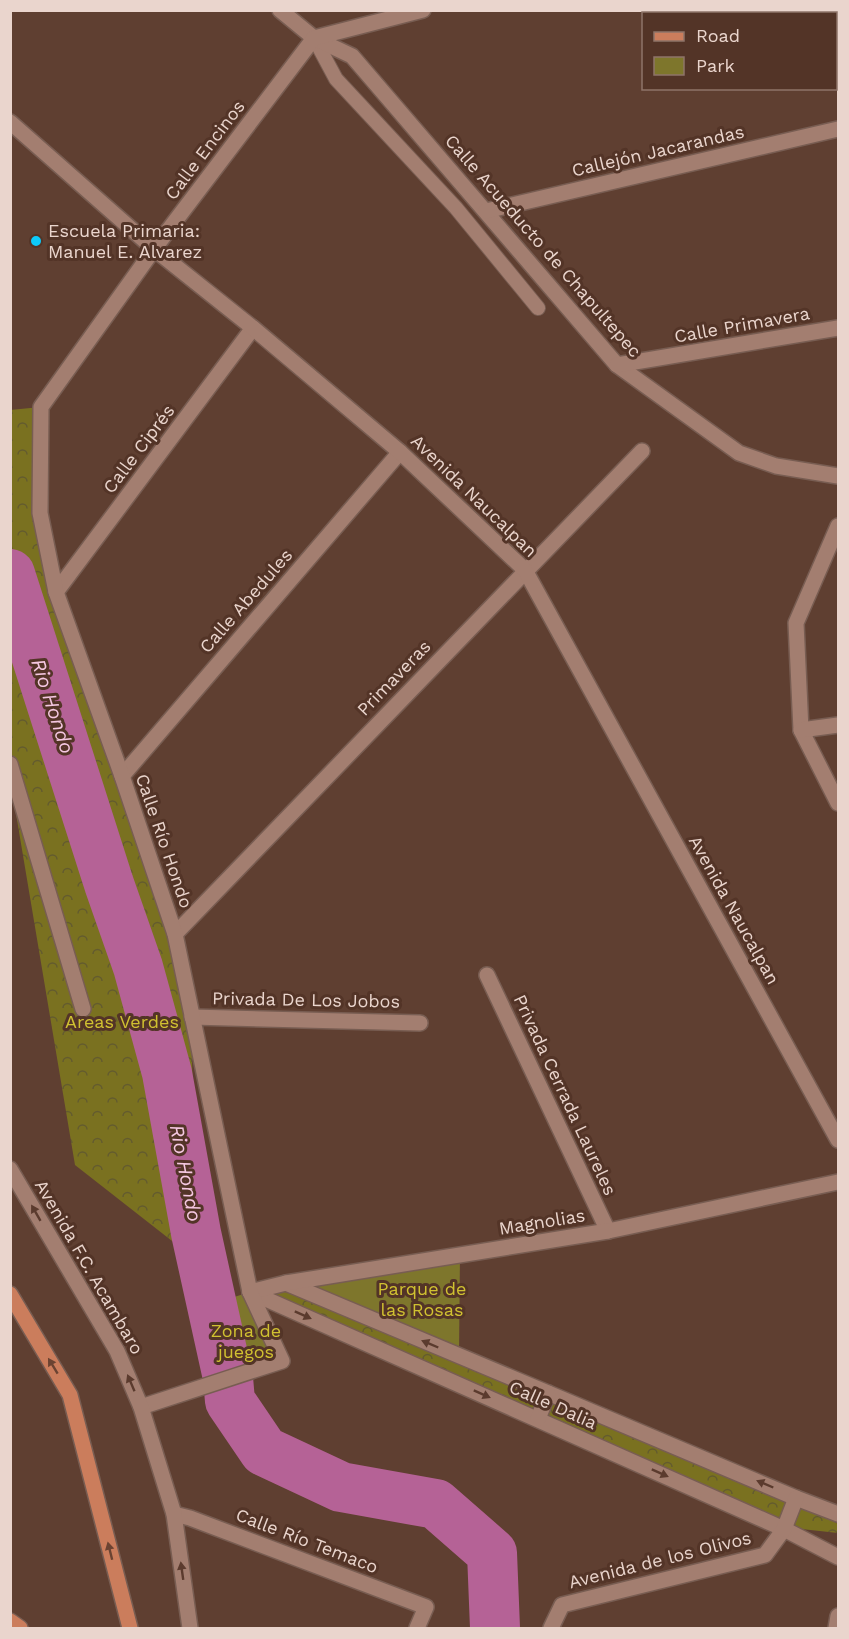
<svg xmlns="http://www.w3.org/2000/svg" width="849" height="1639" viewBox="0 0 849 1639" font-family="'Work Sans',sans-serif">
<defs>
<pattern id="forest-crowns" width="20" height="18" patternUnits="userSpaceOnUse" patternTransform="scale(1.5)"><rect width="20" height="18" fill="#7a7120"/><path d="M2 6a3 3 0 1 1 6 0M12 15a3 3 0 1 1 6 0" fill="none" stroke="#635b2e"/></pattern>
</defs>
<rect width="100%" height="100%" fill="#5f3f31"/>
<g fill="url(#forest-crowns)">
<polygon points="41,407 40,513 55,592 175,935 191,1017 196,1233 204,1266 75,1165 11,784 10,410"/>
<polygon points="286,1283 784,1493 838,1524 838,1533 783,1527 250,1292"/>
</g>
<g fill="#7e762c">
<polygon points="460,1255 459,1355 286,1283"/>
<polygon points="250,1292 282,1361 228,1378 212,1304"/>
</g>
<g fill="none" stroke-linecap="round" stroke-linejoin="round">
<polyline stroke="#b56296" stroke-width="50" points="10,574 109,884 138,967 167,1073 196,1233 228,1378 230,1401 264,1451 341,1487 436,1504 492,1553 495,1628"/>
<g stroke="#785d52" stroke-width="16">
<polyline id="lane" points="314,38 336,79 456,208 538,308"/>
</g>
<g stroke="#785d52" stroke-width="18">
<g id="street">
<polyline points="280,10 314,38 352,56 617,365 739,453 776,466 838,476"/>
<polyline points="486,211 838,129"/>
<polyline points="617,365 838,328"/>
<polyline points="838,526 796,623 801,730 838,803"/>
<polyline points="56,592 253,328"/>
<polyline points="801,730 838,725"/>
<polyline points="10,764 83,1009"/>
<polyline points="122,776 400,452"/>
<polyline points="175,934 642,451"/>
<polyline points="487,975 608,1231"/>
<polyline points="192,1017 420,1023"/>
<polyline points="286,1283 548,1393 796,1498 838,1514"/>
<polyline points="250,1292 784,1529 838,1557"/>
<polyline points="250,1292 286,1283 608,1231 838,1182"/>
<polyline points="141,1407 282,1361 250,1292 175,934 122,776 56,592 40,513 41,407 154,249 314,38 423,10"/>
<polyline points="538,1419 548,1393"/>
<polyline points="174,1514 190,1518 426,1607 417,1628"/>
<polyline points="551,1628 562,1605 765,1555 784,1529 796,1498"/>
</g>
</g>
<g stroke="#785d52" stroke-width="18">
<g id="secondary">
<polyline points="10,122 154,249 253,328 400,452 525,570 838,1140"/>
<polyline points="10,1169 117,1351 141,1407 174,1514 190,1628"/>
<polyline points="836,1628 838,1616"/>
</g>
</g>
<g stroke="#785d52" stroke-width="18">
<g id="primary">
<polyline points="10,1294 70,1395 130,1628"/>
<polyline points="10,1621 20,1628"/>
</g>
</g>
<use href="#lane" stroke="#a37e70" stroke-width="14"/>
<use href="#street" stroke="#a37e70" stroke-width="15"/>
<use href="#secondary" stroke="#a37e70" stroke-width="15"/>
<use href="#primary" stroke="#cb7d5c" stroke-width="15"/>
</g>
<defs><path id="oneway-solid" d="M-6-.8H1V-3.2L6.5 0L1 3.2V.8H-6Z" transform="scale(1.5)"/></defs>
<g fill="#5b3b2e">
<use href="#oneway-solid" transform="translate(36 1213) rotate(-120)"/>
<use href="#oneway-solid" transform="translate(303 1315) rotate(24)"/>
<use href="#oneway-solid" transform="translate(430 1344) rotate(-157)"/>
<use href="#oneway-solid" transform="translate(131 1383) rotate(-113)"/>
<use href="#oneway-solid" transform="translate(482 1394) rotate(24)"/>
<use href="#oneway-solid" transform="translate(660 1473) rotate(24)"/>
<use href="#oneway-solid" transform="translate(765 1484) rotate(-157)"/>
<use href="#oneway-solid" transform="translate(182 1571) rotate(-98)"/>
</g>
<g fill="#6b4332">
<use href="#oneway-solid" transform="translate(53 1366) rotate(-121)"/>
<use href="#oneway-solid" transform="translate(110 1551) rotate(-104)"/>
</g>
<circle fill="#0dcafa" stroke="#533427" stroke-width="2" cx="36" cy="241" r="6"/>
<g text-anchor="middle" stroke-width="6" stroke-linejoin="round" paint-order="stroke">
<g font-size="18" fill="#ead5cd" stroke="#533427">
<text transform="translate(205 150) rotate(-53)" y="6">Calle Encinos</text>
<text transform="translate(658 151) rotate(-13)" y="6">Callejón Jacarandas</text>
<text transform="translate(543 246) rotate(49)" y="6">Calle Acueducto de Chapultepec</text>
<text transform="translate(742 325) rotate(-10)" y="6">Calle Primavera</text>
<text transform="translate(139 449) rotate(-53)" y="6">Calle Ciprés</text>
<text transform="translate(474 496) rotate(44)" y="6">Avenida Naucalpan</text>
<text transform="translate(246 601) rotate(-49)" y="6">Calle Abedules</text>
<text transform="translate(394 678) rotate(-46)" y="6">Primaveras</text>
<text transform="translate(164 841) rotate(71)" y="6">Calle Río Hondo</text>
<text transform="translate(734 910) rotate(61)" y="6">Avenida Naucalpan</text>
<text transform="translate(306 1000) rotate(1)" y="6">Privada De Los Jobos</text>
<text transform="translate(565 1095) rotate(65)" y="6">Privada Cerrada Laureles</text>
<text transform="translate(542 1222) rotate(-9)" y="6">Magnolias</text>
<text transform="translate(89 1267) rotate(60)" y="6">Avenida F.C. Acambaro</text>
<text transform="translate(553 1405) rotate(24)" y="6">Calle Dalia</text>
<text transform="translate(307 1541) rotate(21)" y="6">Calle Río Temaco</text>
<text transform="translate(660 1560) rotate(-14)" y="6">Avenida de los Olivos</text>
</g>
<g font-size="18" fill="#ead5cd" stroke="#533427" text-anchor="start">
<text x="48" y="237">Escuela Primaria:<tspan x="48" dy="21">Manuel E. Alvarez</tspan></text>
</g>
<g font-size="18" fill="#d0c131" stroke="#533427">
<text x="122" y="1028">Areas Verdes</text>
<text x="422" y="1295">Parque de<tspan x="422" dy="21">las Rosas</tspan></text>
<text x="246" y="1337">Zona de<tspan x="246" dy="21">juegos</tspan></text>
</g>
<g font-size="20" font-style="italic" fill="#f5c7e1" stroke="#533427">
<text transform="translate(53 706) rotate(72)" y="7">Rio Hondo</text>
<text transform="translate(186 1173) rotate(79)" y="7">Rio Hondo</text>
</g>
</g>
<rect width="849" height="1639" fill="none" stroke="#ead5cd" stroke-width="24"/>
<rect x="642" y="12" width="195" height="78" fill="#533427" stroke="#8f7469" stroke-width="1.5"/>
<rect x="654" y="32" width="30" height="9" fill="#cb7d5c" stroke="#8f7469" stroke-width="1.5"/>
<text x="696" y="42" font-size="18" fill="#ead5cd">Road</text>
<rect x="654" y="57" width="30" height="18" fill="#7e762c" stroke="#8f7469" stroke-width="1.5"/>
<text x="696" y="72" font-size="18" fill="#ead5cd">Park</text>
</svg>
